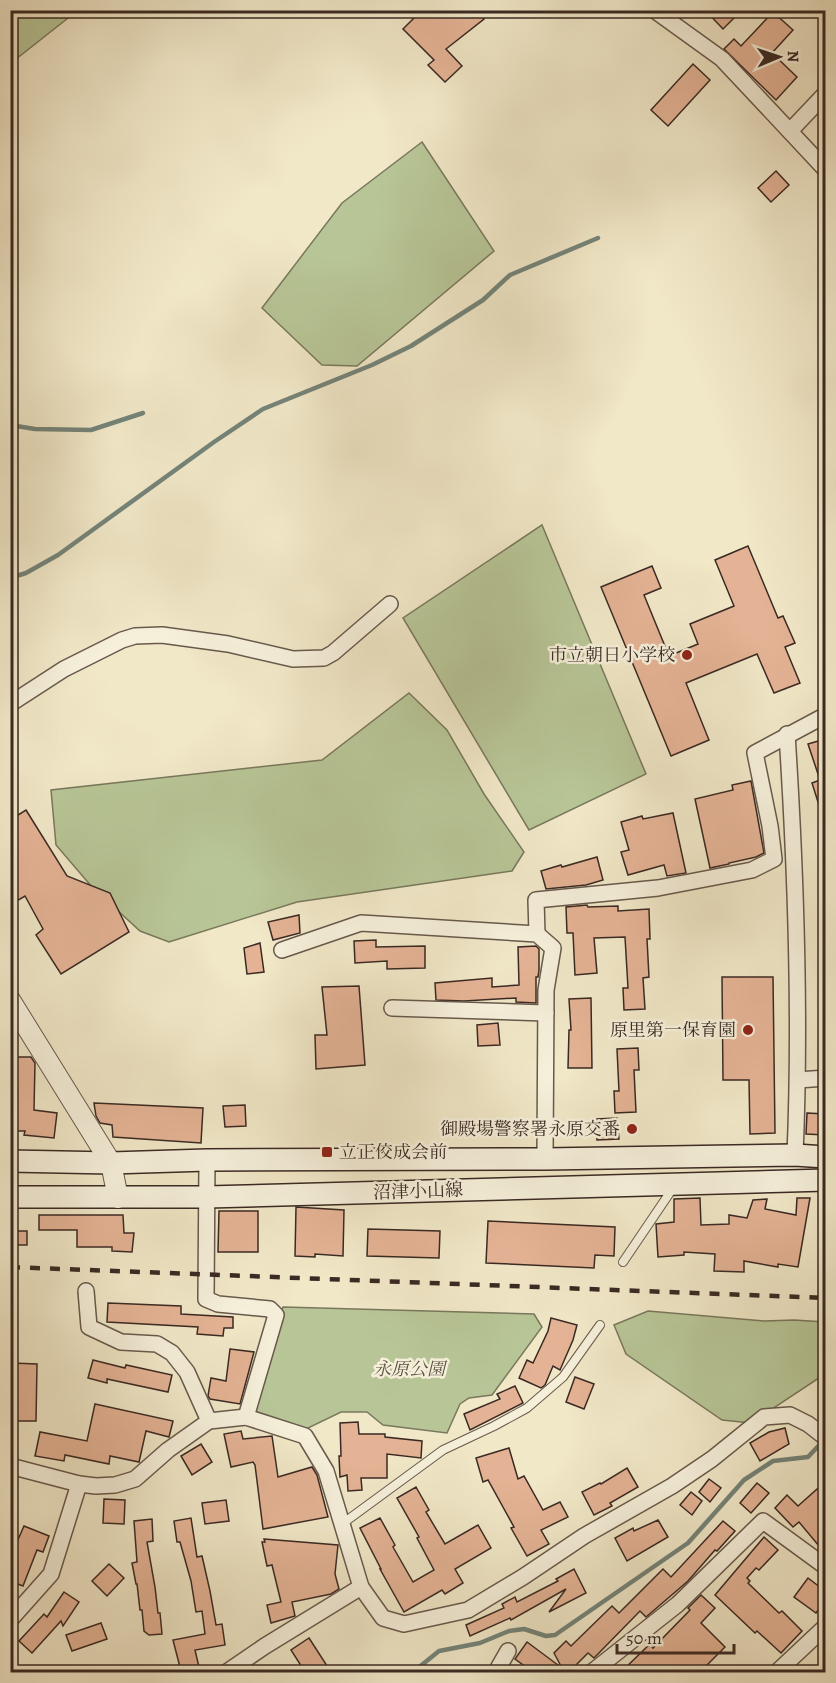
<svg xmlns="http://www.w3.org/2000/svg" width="836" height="1683" viewBox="0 0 836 1683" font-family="Alegreya,'Noto Serif JP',serif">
<rect width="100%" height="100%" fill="#f1e8c8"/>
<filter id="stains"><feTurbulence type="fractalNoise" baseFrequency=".00333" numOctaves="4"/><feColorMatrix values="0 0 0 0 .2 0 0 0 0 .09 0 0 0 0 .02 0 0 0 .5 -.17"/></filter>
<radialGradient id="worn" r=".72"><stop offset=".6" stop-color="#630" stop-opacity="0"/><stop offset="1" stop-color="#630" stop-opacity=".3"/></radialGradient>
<g fill="#b8c697" stroke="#79785d" stroke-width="1.5">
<polygon points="11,10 77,10 77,11 11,63"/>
<polygon points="422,142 494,251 357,366 322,365 262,308 342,203"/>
<polygon points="542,525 646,774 529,830 403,618"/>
<polygon points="409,693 447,730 484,794 524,852 512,871 297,902 169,942 140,931 92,887 56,845 51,790 322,760"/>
<polygon points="283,1307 534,1314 542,1327 492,1395 469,1398 460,1404 447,1433 383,1425 367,1412 341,1412 304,1430 250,1416"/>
<polygon points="648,1311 764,1321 794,1320 825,1322 825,1374 751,1423 722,1420 626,1354 614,1325"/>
</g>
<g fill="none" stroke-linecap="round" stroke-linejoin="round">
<g stroke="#748479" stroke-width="4.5">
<polyline points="10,425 35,429 91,430 143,413"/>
<polyline points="10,578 26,573 58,555 214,442 263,409 372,365 411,346 483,300 510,275 598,238"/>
<polyline points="413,1672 439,1651 480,1643 509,1631 524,1629 546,1636 555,1635 688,1543 744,1480 773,1461 808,1457 824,1440"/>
</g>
</g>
<g fill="#e4b395" stroke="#3a2923" stroke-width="1.5">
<polygon points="422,10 477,10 484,19 446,49 462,66 445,82 428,65 434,60 403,29"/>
<polygon points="705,10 742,10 723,29"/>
<polygon points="773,12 793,30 772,53 797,77 776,100 724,49 734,39 741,46"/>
<polygon points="693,64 710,80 668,126 651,110"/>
<polygon points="776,171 789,185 771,202 758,188"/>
<polygon points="748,546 778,618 783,616 795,643 785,647 800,683 774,693 757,654 686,683 709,740 671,756 601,587 652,566 661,588 644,595 669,656 698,644 690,624 734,606 715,560"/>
<polygon points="825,739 825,817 823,818 812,783 820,780 808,744"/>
<polygon points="751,781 764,853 756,857 729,863 729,864 710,868 695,799 733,790 732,785"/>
<polygon points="26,810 67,876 110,893 129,932 61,974 36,935 43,929 25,896 10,905 10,820"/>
<polygon points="673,813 686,873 667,876 664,865 628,875 621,852 629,850 621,822 642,816 643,819"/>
<polygon points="597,857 603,880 586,885 546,889 541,871 561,865 562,867"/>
<polygon points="587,905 588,907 618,906 618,911 649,909 650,939 647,939 649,977 643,978 645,1009 624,1010 623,988 628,988 625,937 594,938 597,973 575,975 573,933 567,933 566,907"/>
<polygon points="299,915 300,933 273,940 268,922"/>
<polygon points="376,940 376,947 425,946 425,968 387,969 387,961 355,963 354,941"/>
<polygon points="260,943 264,972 247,974 244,948"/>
<polygon points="536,946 539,949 539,970 538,977 536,977 536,1003 516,1002 516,998 464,1001 436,1000 435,983 492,978 492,987 519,985 518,947"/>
<polygon points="722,977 773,977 775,1133 750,1134 749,1080 723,1080"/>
<polygon points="359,986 365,1065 316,1069 315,1035 327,1035 322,987"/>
<polygon points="591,998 592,1068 568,1068 569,1030 571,1030 569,999"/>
<polygon points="498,1023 500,1045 478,1046 477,1025"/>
<polygon points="638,1048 639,1070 634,1070 636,1112 615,1113 614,1091 619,1091 617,1049"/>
<polygon points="15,1057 31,1057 35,1063 34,1110 57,1113 54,1138 24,1135 25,1131 10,1131 10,1070 14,1070"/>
<polygon points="94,1103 203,1108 201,1143 113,1137 112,1125 100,1123 96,1116"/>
<polygon points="245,1105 246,1126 225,1127 223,1106"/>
<polygon points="807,1113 825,1114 825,1135 806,1134"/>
<polygon points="617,1118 619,1139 597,1140 596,1119"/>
<polygon points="700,1198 701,1225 729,1224 729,1215 747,1218 753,1200 767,1199 765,1209 796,1215 797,1198 810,1198 798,1267 778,1264 778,1267 744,1261 744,1272 714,1271 715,1254 684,1252 684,1255 658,1257 656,1224 674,1222 674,1199"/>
<polygon points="296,1207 344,1210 343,1256 315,1254 315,1257 295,1256"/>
<polygon points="219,1211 258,1211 258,1252 218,1252"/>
<polygon points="39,1215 123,1215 124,1233 134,1233 132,1252 112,1251 112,1247 77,1247 77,1230 39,1230"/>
<polygon points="488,1221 615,1227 614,1256 595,1255 594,1268 486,1263"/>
<polygon points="368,1229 440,1231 439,1258 367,1256"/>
<rect x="10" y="1231" width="17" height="14"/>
<polygon points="108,1303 181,1306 181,1314 233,1317 233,1328 224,1328 223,1336 197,1334 198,1327 107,1322"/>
<polygon points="551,1318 577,1325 573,1340 560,1370 553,1366 545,1385 541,1388 519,1378 527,1360 533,1363 548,1331"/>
<polygon points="230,1349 254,1352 240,1404 210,1399 208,1396 211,1378 226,1381"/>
<polygon points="93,1360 125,1368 126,1365 172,1375 168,1392 107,1379 107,1383 88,1378"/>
<polygon points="11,1363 37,1364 36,1421 10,1421"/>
<polygon points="575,1377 594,1384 584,1409 566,1402"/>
<polygon points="515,1386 523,1403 470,1430 464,1414 500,1399 497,1394"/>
<polygon points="95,1404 173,1421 169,1437 146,1431 139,1462 110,1456 109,1464 65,1455 64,1461 35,1456 40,1432 87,1441"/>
<polygon points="358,1422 359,1434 385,1434 385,1437 422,1441 421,1458 387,1454 387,1478 361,1478 362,1490 348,1491 347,1475 340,1477 339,1456 341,1456 340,1423"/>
<polygon points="785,1428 789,1444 760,1461 750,1443 769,1432"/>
<polygon points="241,1431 243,1439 272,1436 278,1477 312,1467 317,1475 328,1517 263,1529 255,1465 253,1462 231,1467 224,1434"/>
<polygon points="201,1444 212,1462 192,1475 181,1456"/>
<polygon points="509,1448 518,1479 524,1476 543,1510 560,1502 568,1517 541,1530 549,1544 527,1556 511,1528 514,1527 488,1480 483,1482 476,1458"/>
<polygon points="627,1468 638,1487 610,1503 612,1506 594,1515 582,1492 600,1483 601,1484"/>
<polygon points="709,1479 721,1488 710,1502 699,1492"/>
<polygon points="825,1482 825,1540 819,1546 799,1522 793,1527 775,1508 787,1495 798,1506"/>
<polygon points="757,1483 769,1493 751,1513 740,1503"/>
<polygon points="416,1487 429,1510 426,1512 445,1544 478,1525 491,1548 455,1569 463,1583 445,1594 442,1590 404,1612 380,1569 381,1569 360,1528 380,1518 395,1545 393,1547 413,1582 434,1570 417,1538 419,1537 397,1498"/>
<polygon points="691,1492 702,1501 692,1515 680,1505"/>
<polygon points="104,1499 125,1500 124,1524 103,1523"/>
<polygon points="226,1500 229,1521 205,1524 202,1503"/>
<polygon points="191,1518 197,1557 202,1556 210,1591 216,1625 222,1624 225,1645 195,1650 199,1667 181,1671 173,1640 205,1634 202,1611 196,1612 191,1581 180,1542 177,1542 174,1521"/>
<polygon points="152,1519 153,1541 147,1542 155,1587 158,1613 160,1613 162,1634 149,1635 144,1631 142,1610 140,1610 137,1584 136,1584 132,1563 137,1562 134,1521"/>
<polygon points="658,1520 668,1537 627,1561 615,1538 633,1528 634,1531"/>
<polygon points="723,1521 735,1531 717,1551 715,1550 688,1581 646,1617 640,1611 594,1658 588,1653 569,1672 533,1672 515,1659 527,1642 562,1668 554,1653 566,1641 571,1646 612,1606 619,1613 663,1569 671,1577"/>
<polygon points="24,1526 49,1536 43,1552 37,1550 23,1586 10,1581 10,1558"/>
<polygon points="764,1537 778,1550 759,1570 756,1568 747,1578 750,1581 748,1583 779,1613 782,1611 802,1631 781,1653 757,1631 755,1633 715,1595"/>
<polygon points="264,1539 338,1545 335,1574 339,1589 331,1594 292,1602 295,1616 271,1623 267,1605 281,1602 272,1565 267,1566 262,1542 265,1542"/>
<polygon points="109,1564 124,1578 107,1596 92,1581"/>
<polygon points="574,1569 586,1593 549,1612 566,1589 511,1620 510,1618 470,1636 466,1625 504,1608 502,1604 515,1597 517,1602 558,1581 556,1579"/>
<polygon points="808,1578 825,1591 825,1601 816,1613 794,1597"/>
<polygon points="64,1592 79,1602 63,1626 61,1621 32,1653 19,1641 44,1614 47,1617"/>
<polygon points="701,1595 715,1608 701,1623 725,1647 700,1672 621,1672 650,1644 653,1648 690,1610 688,1608"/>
<polygon points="101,1623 107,1639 72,1651 66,1635"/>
<polygon points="309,1638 331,1672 305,1672 291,1650"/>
</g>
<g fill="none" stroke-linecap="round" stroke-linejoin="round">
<g stroke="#68594c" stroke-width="10">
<g id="service">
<polyline points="623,1262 673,1188"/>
<polyline points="342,1524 443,1450 494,1426 527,1408 563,1377 600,1325"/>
</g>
</g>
<g stroke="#68594c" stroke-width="18">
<g id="minor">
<polyline points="654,10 722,59 826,170"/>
<polyline points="790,131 826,93"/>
<polyline points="10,704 64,669 122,640 135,636 162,635 228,644 293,659 324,658 333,653 390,604"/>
<path d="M787,734C796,874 801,1015 795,1155"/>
<polyline points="537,934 536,900 658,888 752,870 774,859 770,826 755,753 826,715"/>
<polyline points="282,950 361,923 537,934 553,948 546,990 545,1159"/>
<polyline points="392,1008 546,1013"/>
<polyline points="798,1080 826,1078"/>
<polyline points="207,1160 206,1299 218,1304 270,1309 276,1315 246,1417"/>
<polyline points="86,1291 89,1327 121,1342 157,1344 172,1353 187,1372 209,1421"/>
<polyline points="10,1466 79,1484 96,1486 115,1485 135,1479 168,1450 209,1421 246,1417 305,1436 326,1471 361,1587 383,1618 404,1624 468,1610 523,1577 584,1536 672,1486 712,1459 764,1417 790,1415 808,1424 826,1438"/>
<polyline points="10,1620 51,1574 79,1484"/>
<polyline points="227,1672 265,1646 361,1587"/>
<polyline points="496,1672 508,1651"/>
<polyline points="592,1672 678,1604 763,1521 826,1567"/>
<polyline points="777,1672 826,1626"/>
</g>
</g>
<g stroke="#68594c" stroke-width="22">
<polyline id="tertiary" points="10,1000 111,1163 118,1198"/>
</g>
<g stroke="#3a2923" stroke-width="24">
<g id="secondary">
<polyline points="10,1161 111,1163 207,1160 545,1159 795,1155 826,1157"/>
<polyline points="10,1197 207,1197 826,1180"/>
</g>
</g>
<use href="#service" stroke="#f6f0db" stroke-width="8"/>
<use href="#minor" stroke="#f6f0db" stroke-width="15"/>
<use href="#tertiary" stroke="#f6f0db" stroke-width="20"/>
<use href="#secondary" stroke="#f6f0db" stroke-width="21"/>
<polyline stroke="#3a2923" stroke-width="4.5" stroke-dasharray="10 10" stroke-linecap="butt" points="10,1267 826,1298"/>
</g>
<g fill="#8f2418" stroke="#f6f0db" stroke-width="2">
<circle cx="687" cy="655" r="6"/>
<circle cx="748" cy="1030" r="6"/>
<circle cx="632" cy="1129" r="6"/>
<rect x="321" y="1146" width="12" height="12" rx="3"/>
</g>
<g text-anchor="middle" stroke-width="5" stroke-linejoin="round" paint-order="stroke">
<g font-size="18" fill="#3a2923" stroke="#f6f0db" text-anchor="end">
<text x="675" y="661">市立朝日小学校</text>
<text x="736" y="1036">原里第一保育園</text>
<text x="620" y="1135">御殿場警察署永原交番</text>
<text x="339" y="1158" text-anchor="start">立正佼成会前</text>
</g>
<g font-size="18" fill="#3a2923" stroke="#f6f0db">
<text transform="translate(418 1191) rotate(-2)" y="6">沼津小山線</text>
</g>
<g font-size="18" font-style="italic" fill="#5a5040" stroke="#f6f0db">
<text x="409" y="1375">永原公園</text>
</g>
</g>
<rect width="836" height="1683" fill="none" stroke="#f1e8c8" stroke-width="36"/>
<rect x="12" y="12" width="812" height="1659" fill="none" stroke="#3a2923" stroke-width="3"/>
<rect x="18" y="18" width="800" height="1647" fill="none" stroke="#3a2923" stroke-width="1.5"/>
<g transform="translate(779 57) rotate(88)" stroke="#f6f0db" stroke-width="4.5" paint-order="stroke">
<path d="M0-4.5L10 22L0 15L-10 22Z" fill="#3a2923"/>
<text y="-9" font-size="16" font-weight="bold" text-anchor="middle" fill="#3a2923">N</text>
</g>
<path d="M617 1644v9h117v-9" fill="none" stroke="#3a2923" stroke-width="3"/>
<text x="626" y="1644" font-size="18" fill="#3a2923" stroke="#f6f0db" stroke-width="4.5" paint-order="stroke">50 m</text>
<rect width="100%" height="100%" filter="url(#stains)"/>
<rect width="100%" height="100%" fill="url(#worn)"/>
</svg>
